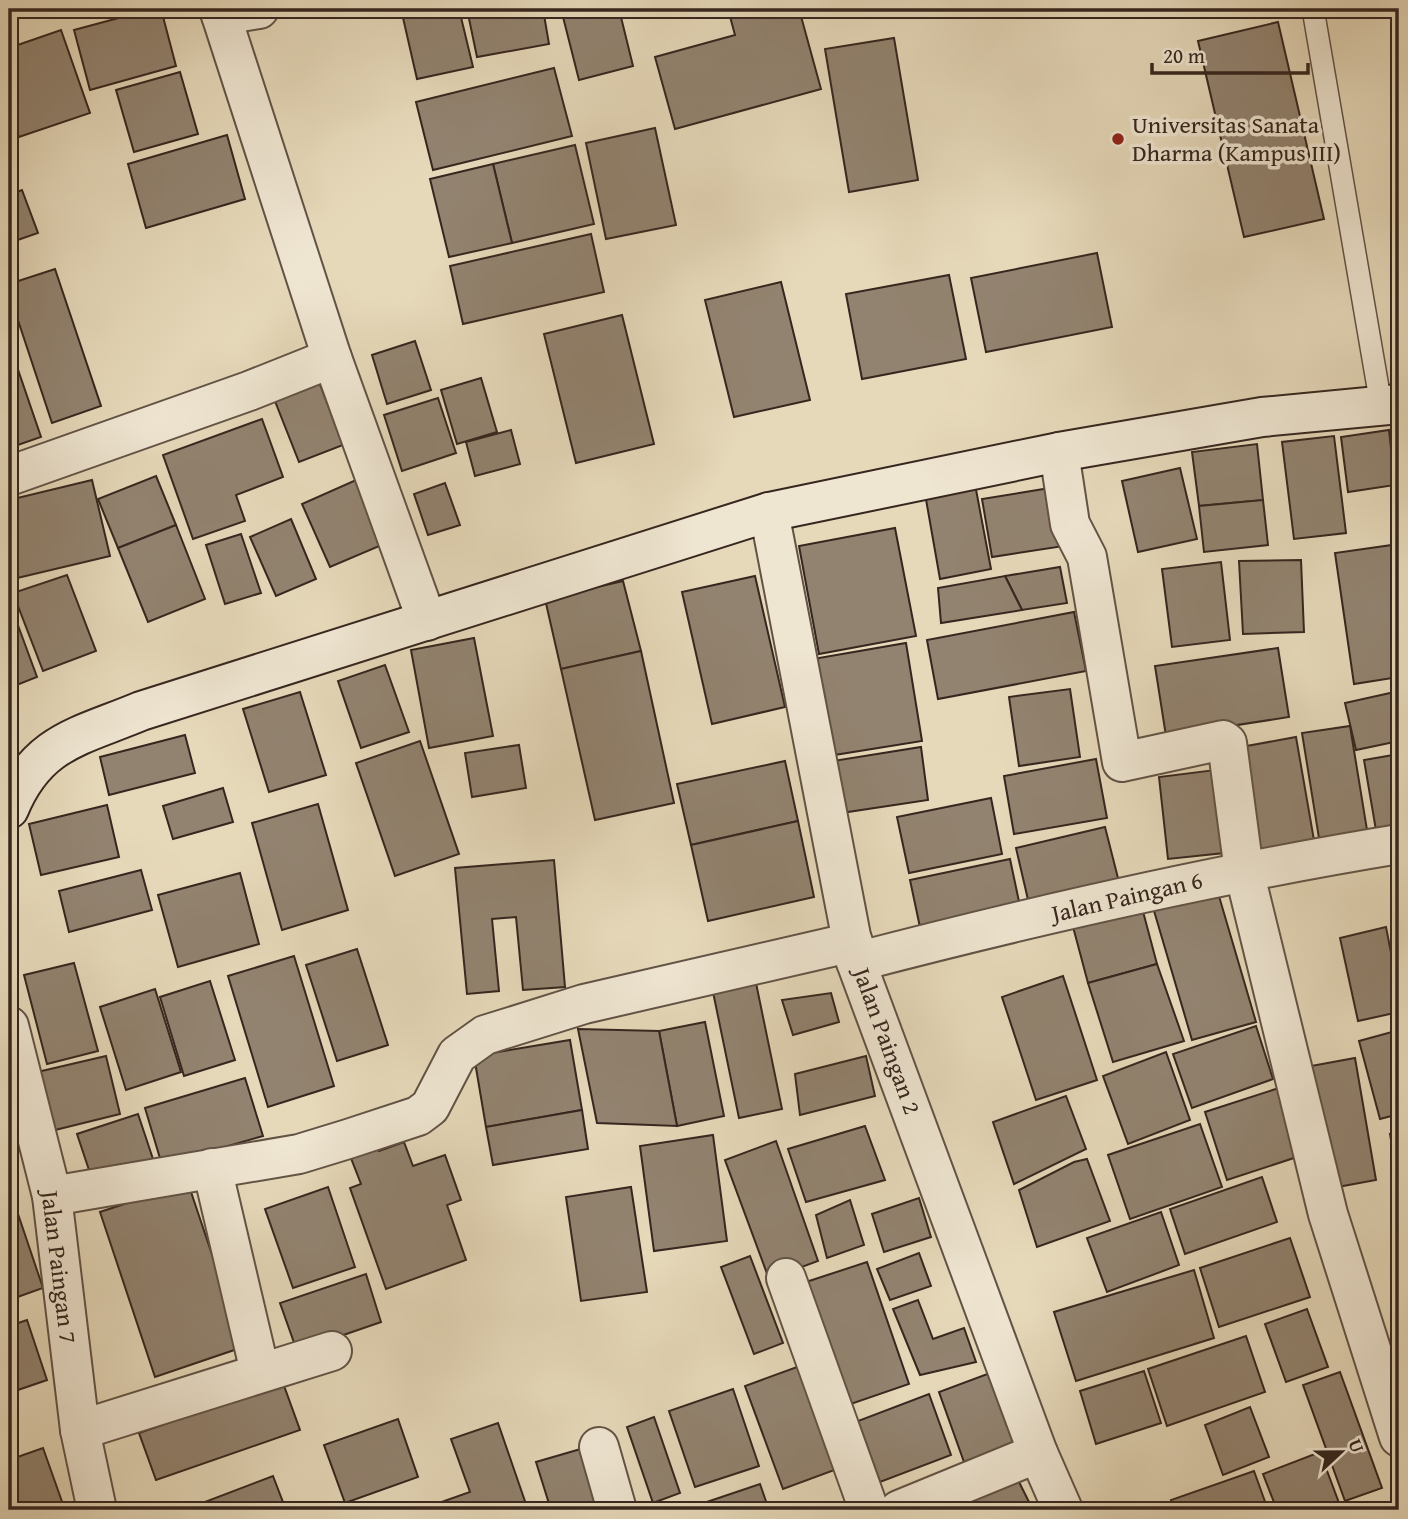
<svg xmlns="http://www.w3.org/2000/svg" width="1408" height="1519" viewBox="0 0 1408 1519" font-family="'Gentium Book Plus',serif">
<rect width="100%" height="100%" fill="#e6d9ba"/>
<filter id="stains"><feTurbulence type="fractalNoise" baseFrequency=".00286" numOctaves="4"/><feColorMatrix values="0 0 0 0 .2 0 0 0 0 .09 0 0 0 0 .02 0 0 0 .5 -.17"/></filter>
<radialGradient id="worn" r=".72"><stop offset=".6" stop-color="#630" stop-opacity="0"/><stop offset="1" stop-color="#630" stop-opacity=".3"/></radialGradient>
<g fill="#928370" stroke="#36261f" stroke-width="2">
<polygon points="152,9 161,9 176,66 90,90 74,30"/>
<polygon points="401,9 459,9 473,67 417,79"/>
<polygon points="467,9 543,9 549,44 477,57"/>
<polygon points="561,9 619,9 633,66 579,80"/>
<polygon points="728,9 799,9 821,89 675,129 655,57 735,35"/>
<polygon points="1278,22 1324,219 1244,237 1198,41"/>
<polygon points="61,30 90,113 19,137 9,108 9,48"/>
<polygon points="894,38 918,180 849,192 825,49"/>
<polygon points="554,68 572,136 433,170 416,102"/>
<polygon points="180,72 198,134 134,152 116,90"/>
<polygon points="655,128 676,225 606,239 586,143"/>
<polygon points="227,135 245,199 146,228 128,164"/>
<polygon points="575,145 594,224 512,243 493,164"/>
<polygon points="493,164 512,243 449,257 430,179"/>
<polygon points="22,190 38,233 9,243 9,195"/>
<polygon points="591,234 604,292 463,324 450,266"/>
<polygon points="1097,253 1112,327 986,352 971,278"/>
<polygon points="55,269 101,406 52,423 9,293 9,284"/>
<polygon points="949,275 966,359 862,379 846,294"/>
<polygon points="781,282 810,400 734,417 705,300"/>
<polygon points="622,315 654,444 576,463 544,334"/>
<polygon points="415,341 431,390 387,404 372,355"/>
<polygon points="12,352 41,437 9,448 9,354"/>
<polygon points="481,378 497,432 457,444 441,390"/>
<polygon points="318,379 343,445 299,462 273,396"/>
<polygon points="438,398 456,453 402,471 384,415"/>
<polygon points="262,419 283,477 236,495 245,521 193,539 163,455"/>
<polygon points="511,430 520,464 475,476 466,442"/>
<polygon points="1389,430 1395,485 1348,492 1341,437"/>
<polygon points="1334,436 1346,533 1294,539 1282,442"/>
<polygon points="1257,444 1263,500 1199,506 1192,452"/>
<polygon points="1180,468 1197,539 1138,552 1122,481"/>
<polygon points="156,476 176,525 118,548 98,499"/>
<polygon points="974,479 991,569 940,579 924,488"/>
<polygon points="92,480 110,556 13,579 9,560 9,500"/>
<polygon points="356,480 384,544 330,567 302,504"/>
<polygon points="445,483 460,525 428,535 414,494"/>
<polygon points="1056,487 1064,546 992,557 982,499"/>
<polygon points="1263,500 1268,545 1204,552 1199,506"/>
<polygon points="291,519 316,579 276,596 250,537"/>
<polygon points="176,525 205,599 148,622 118,548"/>
<polygon points="895,528 916,636 819,654 799,546"/>
<polygon points="241,534 261,593 225,604 206,545"/>
<polygon points="1399,544 1399,677 1354,684 1335,553"/>
<polygon points="1301,560 1304,632 1243,634 1239,561"/>
<polygon points="1221,562 1230,640 1172,647 1162,569"/>
<polygon points="1060,567 1067,603 1022,610 1005,576"/>
<polygon points="67,575 96,651 43,671 13,593"/>
<polygon points="755,576 785,707 712,724 682,592"/>
<polygon points="1005,576 1022,610 941,623 938,588"/>
<polygon points="623,581 641,651 561,669 545,599"/>
<polygon points="9,601 37,677 9,688"/>
<polygon points="1074,612 1086,671 938,699 927,640"/>
<polygon points="474,638 493,736 429,748 411,650"/>
<polygon points="906,643 922,741 828,756 813,659"/>
<polygon points="1278,648 1289,717 1166,736 1155,666"/>
<polygon points="641,651 674,803 595,820 561,669"/>
<polygon points="385,665 409,732 361,748 338,681"/>
<polygon points="1070,689 1080,757 1019,766 1009,697"/>
<polygon points="1399,691 1399,741 1356,750 1345,703"/>
<polygon points="300,692 326,775 269,792 243,709"/>
<polygon points="1350,726 1367,830 1319,838 1302,733"/>
<polygon points="185,735 195,773 109,795 100,757"/>
<polygon points="1296,737 1315,846 1249,858 1230,749"/>
<polygon points="420,741 459,854 395,876 356,763"/>
<polygon points="519,745 526,788 472,797 465,753"/>
<polygon points="921,747 928,800 841,813 833,761"/>
<polygon points="1399,754 1399,832 1377,836 1364,760"/>
<polygon points="1096,759 1107,818 1014,834 1004,776"/>
<polygon points="785,761 798,821 691,845 677,784"/>
<polygon points="1215,770 1224,853 1168,859 1159,777"/>
<polygon points="223,788 233,822 173,839 163,806"/>
<polygon points="991,798 1002,854 909,873 897,817"/>
<polygon points="318,804 348,910 282,930 252,823"/>
<polygon points="107,805 119,857 41,875 29,824"/>
<polygon points="798,821 814,897 708,921 691,845"/>
<polygon points="1105,827 1119,882 1029,904 1016,848"/>
<polygon points="1010,859 1021,911 921,932 910,880"/>
<polygon points="554,860 565,987 523,990 516,917 492,919 499,991 467,994 455,868"/>
<polygon points="141,870 152,910 69,932 59,891"/>
<polygon points="240,873 259,944 178,967 158,895"/>
<polygon points="1216,886 1256,1022 1192,1040 1152,904"/>
<polygon points="1141,904 1157,964 1088,983 1072,923"/>
<polygon points="1386,927 1392,958 1399,956 1399,1012 1358,1021 1340,938"/>
<polygon points="357,949 388,1045 337,1061 306,965"/>
<polygon points="294,956 334,1086 268,1107 228,976"/>
<polygon points="74,963 98,1051 47,1064 24,975"/>
<polygon points="1157,964 1184,1041 1113,1062 1088,983"/>
<polygon points="1063,976 1097,1080 1036,1100 1002,997"/>
<polygon points="210,981 235,1060 184,1076 160,997"/>
<polygon points="756,983 782,1109 739,1118 713,992"/>
<polygon points="155,989 181,1072 126,1090 100,1007"/>
<polygon points="831,993 839,1022 793,1035 782,1000"/>
<polygon points="705,1022 724,1116 677,1126 659,1031"/>
<polygon points="1256,1026 1273,1079 1192,1108 1173,1054"/>
<polygon points="578,1029 659,1031 677,1126 597,1123"/>
<polygon points="1399,1030 1399,1114 1380,1119 1359,1041"/>
<polygon points="570,1040 582,1110 486,1127 474,1056"/>
<polygon points="1166,1052 1190,1120 1128,1144 1103,1076"/>
<polygon points="106,1056 120,1114 47,1132 33,1073"/>
<polygon points="866,1056 875,1096 800,1115 795,1074"/>
<polygon points="1355,1058 1376,1180 1332,1188 1311,1066"/>
<polygon points="245,1078 263,1136 162,1165 145,1108"/>
<polygon points="1288,1085 1309,1153 1227,1180 1205,1112"/>
<polygon points="1066,1096 1086,1149 1014,1184 993,1122"/>
<polygon points="582,1110 588,1149 493,1165 486,1127"/>
<polygon points="138,1114 156,1168 95,1188 77,1134"/>
<polygon points="1200,1124 1222,1187 1130,1219 1108,1155"/>
<polygon points="865,1126 885,1180 806,1202 788,1149"/>
<polygon points="1399,1133 1399,1189 1390,1134"/>
<polygon points="713,1135 727,1241 654,1251 640,1146"/>
<polygon points="776,1141 818,1261 769,1279 725,1160"/>
<polygon points="404,1142 413,1166 445,1155 461,1200 447,1205 466,1260 386,1289 350,1188 361,1184 349,1153 376,1143 379,1151"/>
<polygon points="1087,1159 1110,1221 1037,1247 1019,1190 1074,1162"/>
<polygon points="1262,1177 1277,1222 1185,1254 1170,1209"/>
<polygon points="188,1183 243,1347 155,1377 100,1212"/>
<polygon points="328,1187 355,1267 293,1288 265,1209"/>
<polygon points="631,1187 647,1292 581,1301 566,1197"/>
<polygon points="919,1198 931,1237 884,1252 872,1214"/>
<polygon points="850,1200 864,1245 827,1258 816,1215"/>
<polygon points="17,1211 43,1288 9,1300 9,1214"/>
<polygon points="1161,1212 1179,1265 1107,1292 1087,1238"/>
<polygon points="1290,1238 1310,1297 1219,1327 1200,1268"/>
<polygon points="919,1253 931,1286 890,1300 877,1269"/>
<polygon points="750,1256 783,1343 754,1354 721,1267"/>
<polygon points="867,1262 909,1384 842,1407 800,1284"/>
<polygon points="1194,1270 1214,1338 1076,1381 1054,1312"/>
<polygon points="366,1274 381,1322 297,1351 280,1303"/>
<polygon points="918,1300 933,1339 964,1328 976,1362 920,1375 893,1309"/>
<polygon points="1307,1309 1328,1367 1286,1382 1265,1324"/>
<polygon points="27,1320 47,1380 9,1393 9,1326"/>
<polygon points="1246,1336 1265,1392 1167,1426 1148,1369"/>
<polygon points="808,1363 848,1465 783,1489 745,1386"/>
<polygon points="1144,1371 1161,1423 1096,1444 1080,1391"/>
<polygon points="1340,1372 1382,1488 1345,1501 1303,1385"/>
<polygon points="990,1373 1015,1443 964,1462 939,1392"/>
<polygon points="283,1383 300,1430 156,1480 139,1433"/>
<polygon points="733,1389 759,1466 695,1487 669,1411"/>
<polygon points="929,1394 951,1455 880,1482 858,1421"/>
<polygon points="1250,1407 1269,1457 1223,1475 1205,1425"/>
<polygon points="654,1417 680,1493 653,1503 627,1427"/>
<polygon points="398,1419 418,1477 345,1503 324,1445"/>
<polygon points="498,1423 528,1510 419,1510 470,1492 451,1439"/>
<polygon points="43,1448 65,1510 9,1510 9,1460"/>
<polygon points="584,1448 603,1510 551,1510 536,1462"/>
<polygon points="1320,1452 1339,1503 1320,1510 1277,1510 1263,1474"/>
<polygon points="1254,1471 1268,1510 1175,1510 1171,1500"/>
<polygon points="273,1476 286,1510 184,1510"/>
<polygon points="1016,1476 1030,1504 1013,1510 936,1510"/>
<polygon points="760,1484 769,1510 683,1510"/>
</g>
<g fill="none" stroke-linecap="round" stroke-linejoin="round">
<g stroke="#625346" stroke-width="24">
<polyline id="lane" points="1313,9 1381,405"/>
</g>
<g stroke="#625346" stroke-width="42">
<g id="street">
<polyline points="219,9 221,15 259,9"/>
<polyline points="221,15 332,358 427,621"/>
<polyline points="1059,452 1070,524 1087,557 1122,762 1223,740 1227,743 1244,871 1328,1214 1399,1437"/>
<polyline points="9,476 249,391 332,358"/>
<polyline points="769,512 856,962 1038,1453 1063,1510"/>
<path d="M856,962C1036,915 1216,874 1399,844"/>
<polyline points="9,1026 52,1196 80,1430 97,1510"/>
<polyline points="212,1168 260,1372"/>
<polyline points="52,1196 299,1154 348,1139 418,1116 430,1107 457,1055 485,1035 584,1004 853,942"/>
<polyline points="786,1278 869,1510"/>
<polyline points="80,1430 332,1351"/>
<polyline points="599,1447 617,1510"/>
<polyline points="899,1510 1038,1453"/>
</g>
</g>
<g stroke="#36261f" stroke-width="42">
<path id="secondary" d="M9,809C37,741 79,737 141,711L769,512L1059,452L1262,417L1399,404"/>
</g>
<use href="#lane" stroke="#efe6d2" stroke-width="21"/>
<use href="#street" stroke="#efe6d2" stroke-width="38"/>
<use href="#secondary" stroke="#efe6d2" stroke-width="38"/>
</g>
<circle fill="#8f2418" stroke="#efe6d2" stroke-width="2.5" cx="1118" cy="139" r="7"/>
<g text-anchor="middle" stroke-width="7" stroke-linejoin="round" paint-order="stroke">
<g font-size="24" fill="#36261f" stroke="#efe6d2" text-anchor="start">
<text x="1132" y="133">Universitas Sanata<tspan x="1132" dy="28">Dharma (Kampus III)</tspan></text>
</g>
<g font-size="24" fill="#36261f" stroke="#efe6d2">
<text transform="translate(1127 897) rotate(-13)" y="8">Jalan Paingan 6</text>
<text transform="translate(887 1041) rotate(70)" y="8">Jalan Paingan 2</text>
<text transform="translate(59 1267) rotate(83)" y="8">Jalan Paingan 7</text>
</g>
</g>
<rect width="1408" height="1519" fill="none" stroke="#e6d9ba" stroke-width="35"/>
<rect x="10" y="10" width="1387" height="1498" fill="none" stroke="#36261f" stroke-width="3.5"/>
<rect x="18" y="18" width="1373" height="1484" fill="none" stroke="#36261f" stroke-width="2"/>
<g transform="translate(1341 1452) rotate(68)" stroke="#efe6d2" stroke-width="5" paint-order="stroke">
<path d="M0-5L12 26L0 18L-12 26Z" fill="#36261f"/>
<text y="-10" font-size="19" font-weight="bold" text-anchor="middle" fill="#36261f">U</text>
</g>
<path d="M1152 63v10h156v-10" fill="none" stroke="#36261f" stroke-width="3.5"/>
<text x="1163" y="63" font-size="21" fill="#36261f" stroke="#efe6d2" stroke-width="5" paint-order="stroke">20 m</text>
<rect width="100%" height="100%" filter="url(#stains)"/>
<rect width="100%" height="100%" fill="url(#worn)"/>
</svg>
